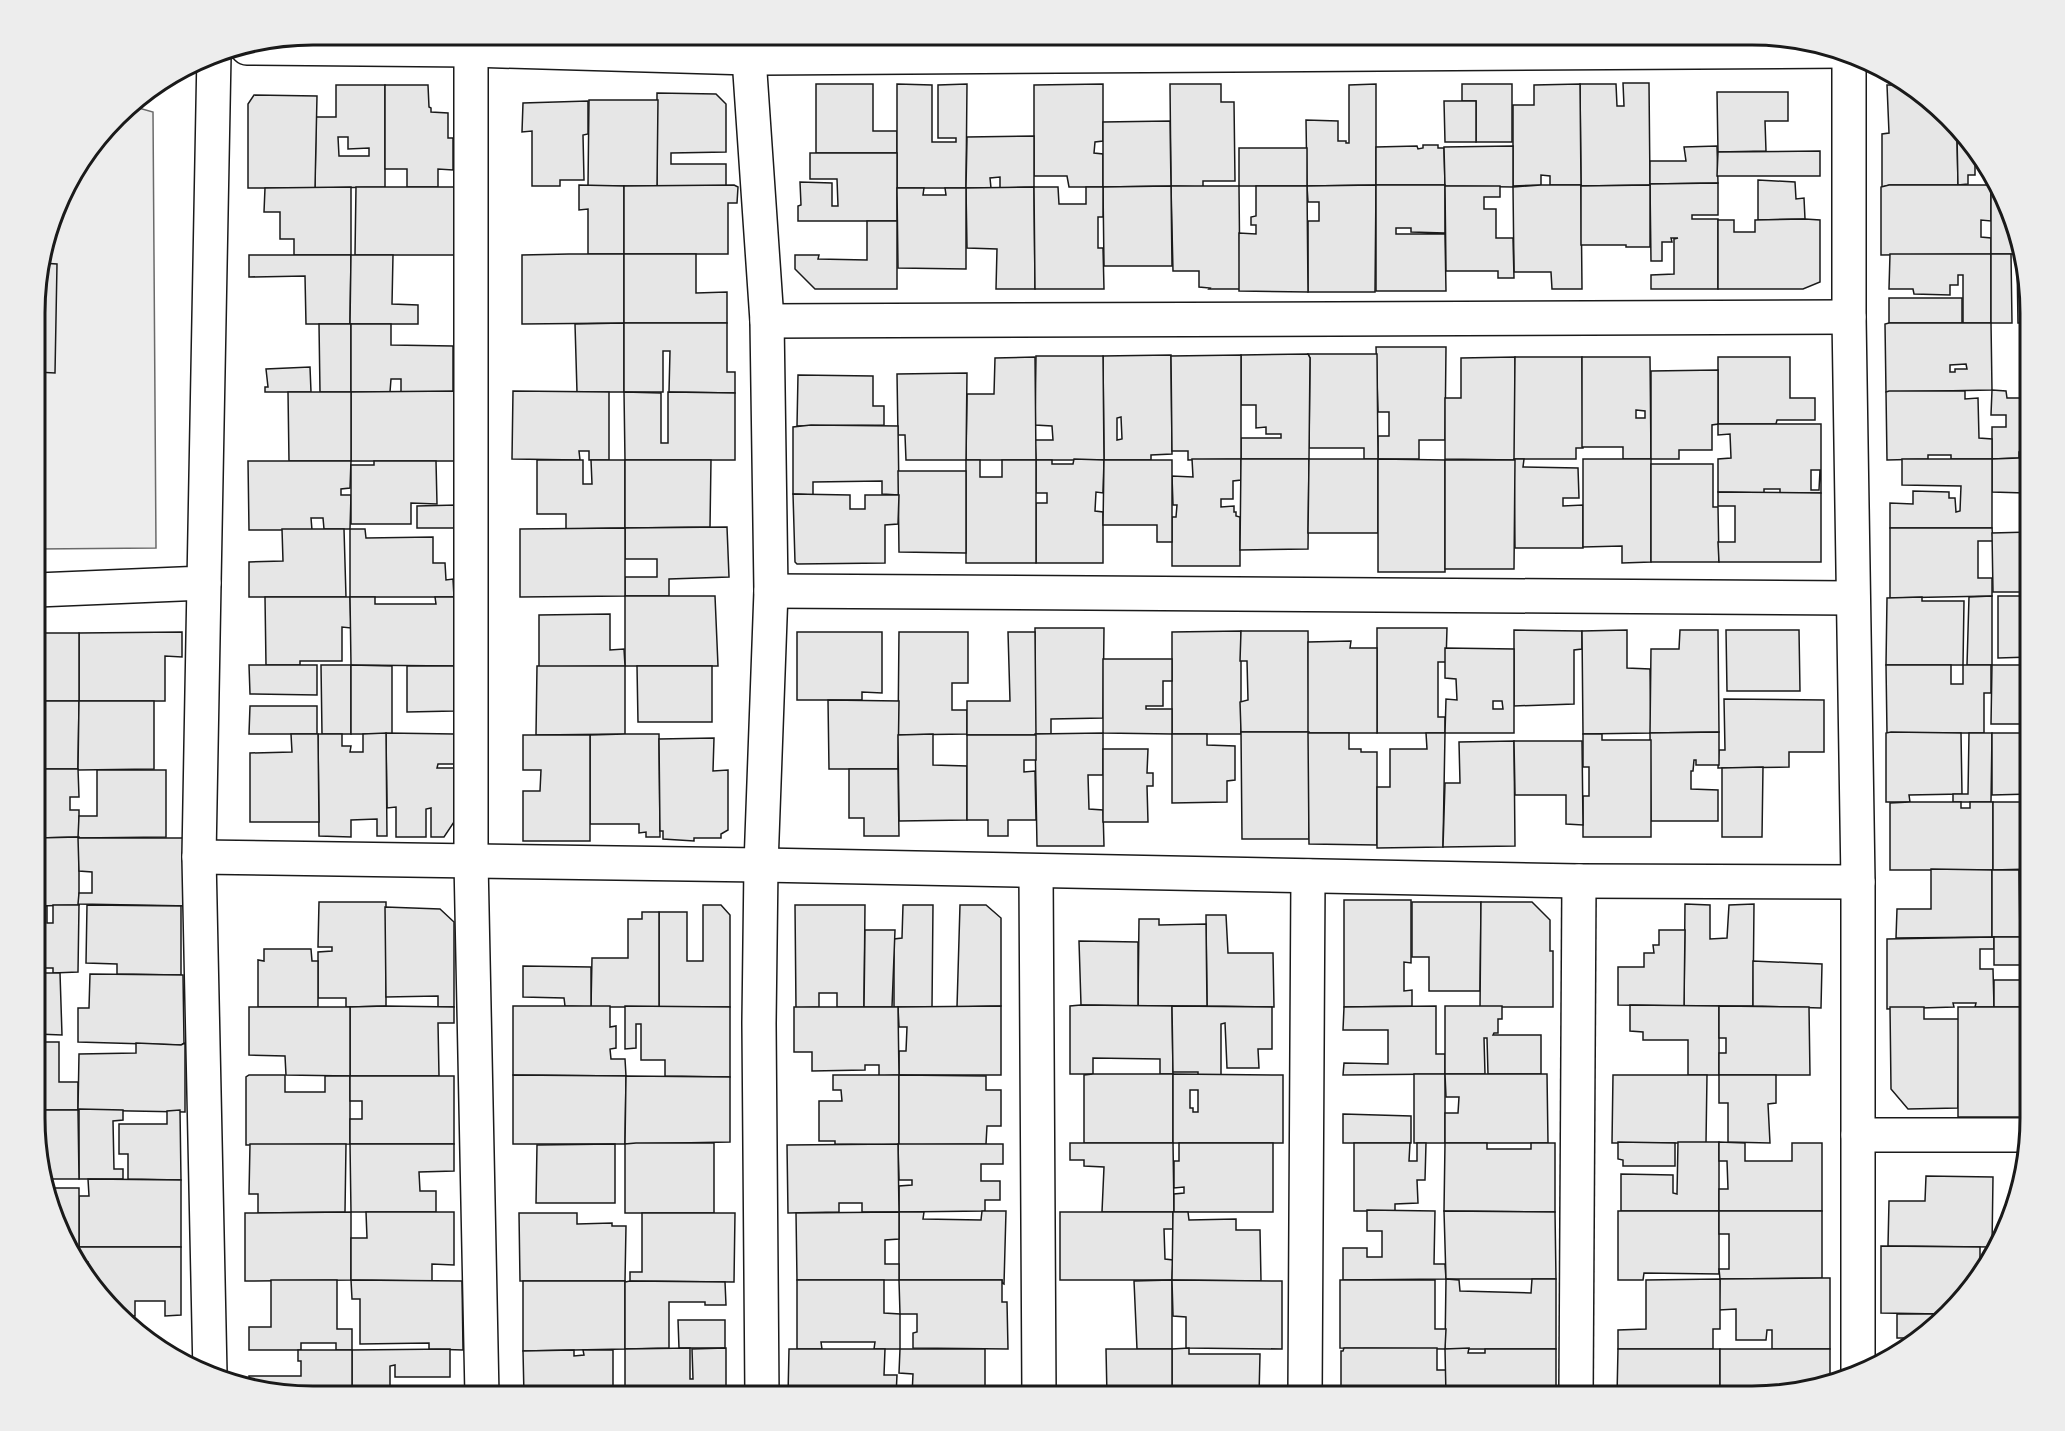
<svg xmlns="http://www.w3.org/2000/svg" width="2065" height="1431" viewBox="0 0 2065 1431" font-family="'Work Sans',sans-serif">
<rect width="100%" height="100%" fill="#fff"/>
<polygon fill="#ededed" stroke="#6a6a6a" stroke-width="1.5" points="128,105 153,112 156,548 37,549 37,277 63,190"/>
<g fill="#e6e6e6" stroke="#1a1a1a" stroke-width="1.5" fill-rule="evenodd">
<polygon points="1623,83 1649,83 1650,185 1581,186 1580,84 1616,84 1617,106 1624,106"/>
<polygon points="816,84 873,84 873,131 897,131 897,153 816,153"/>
<polygon points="897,84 932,85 932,142 956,142 956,138 938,138 938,85 967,84 966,188 897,188"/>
<polygon points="1103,84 1103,141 1095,142 1094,153 1103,154 1103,187 1069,187 1067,176 1034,176 1034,85"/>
<polygon points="1170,84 1221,84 1221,102 1234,102 1235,181 1203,181 1203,187 1171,186"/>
<polygon points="1376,84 1376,185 1307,186 1306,120 1338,121 1338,141 1346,141 1346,143 1349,143 1349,85"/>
<polygon points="1462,84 1512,84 1512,142 1476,142 1476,101 1462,101"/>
<polygon points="1580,84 1581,185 1550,185 1550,176 1541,175 1541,185 1513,186 1513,105 1534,105 1534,85"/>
<path d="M336,85H385V187L315,188L316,117H336ZM338,137H348V149L369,148V156H339Z"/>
<polygon points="385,85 428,85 429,107 431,108 431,112 448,113 448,138 453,138 453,170 438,169 438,187 407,187 407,169 385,169"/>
<polygon points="1887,85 1909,85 1921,92 1957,136 1958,185 1890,185 1882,187 1882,134 1889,133"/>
<polygon points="1717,92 1788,92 1788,121 1765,121 1766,151 1718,152"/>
<polygon points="657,93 716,94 726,104 726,152 671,153 671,164 726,164 726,186 657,186"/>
<polygon points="254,95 317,96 315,188 248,188 248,104"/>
<polygon points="589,100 658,100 657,186 588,186"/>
<polygon points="588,101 588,134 583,135 584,180 560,180 560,186 532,186 532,131 522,132 523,103"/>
<polygon points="1444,101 1476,101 1476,142 1445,142"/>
<polygon points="1170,121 1171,186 1103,187 1103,122"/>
<polygon points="1034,136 1034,187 1000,188 1000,177 990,178 991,188 966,188 967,137"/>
<polygon points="1957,136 1980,163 1975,163 1975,175 1968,175 1968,184 1958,185"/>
<polygon points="1423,145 1438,145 1438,148 1444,148 1445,185 1376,185 1376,147 1417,146 1418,149 1423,148"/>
<polygon points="1513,146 1513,187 1445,186 1444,147"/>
<polygon points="1717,146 1718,183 1650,184 1650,161 1686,161 1684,147"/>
<rect x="1239" y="148" width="68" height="38"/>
<polygon points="1820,151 1820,176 1717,176 1718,152"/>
<polygon points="810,153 897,153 897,221 798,221 798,206 801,205 800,182 832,183 832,206 838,206 837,179 810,179"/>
<polygon points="1758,180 1795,182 1796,199 1804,198 1805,219 1758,220"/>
<polygon points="1718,183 1718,215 1692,215 1692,219 1718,219 1718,289 1651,289 1651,275 1674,274 1674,239 1678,238 1671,238 1672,242 1662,242 1662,261 1651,261 1650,184"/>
<polygon points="579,185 624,186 624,254 588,254 588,209 579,210"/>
<polygon points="734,185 738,187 737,203 728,203 728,254 624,254 624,186"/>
<polygon points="1376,185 1375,292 1308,292 1308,221 1319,221 1319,202 1308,202 1307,186"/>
<polygon points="1376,185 1445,185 1445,233 1411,232 1411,228 1396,228 1396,234 1445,234 1446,291 1376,291"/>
<polygon points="1541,185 1581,185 1582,289 1552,289 1551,272 1514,272 1513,187"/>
<polygon points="1650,185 1650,247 1626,247 1626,245 1581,245 1581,186"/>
<polygon points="1889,185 1991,185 1991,221 1981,220 1981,237 1991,238 1991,254 1881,255 1881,187"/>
<polygon points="1991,185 1998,185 2002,190 2019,254 1991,254"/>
<polygon points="1171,186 1239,186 1240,289 1209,289 1210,288 1199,287 1199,271 1173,271"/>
<polygon points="1171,186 1172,266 1104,266 1103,187"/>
<polygon points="1256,186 1307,186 1308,292 1239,291 1239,233 1256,234 1256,225 1251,225 1251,217 1256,216"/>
<polygon points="1445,186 1500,186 1500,197 1484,197 1484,209 1496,209 1496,238 1513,238 1514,278 1498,278 1498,271 1446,271"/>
<polygon points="351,187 351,255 294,255 294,239 280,239 280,212 264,212 265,188"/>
<polygon points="356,187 455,187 456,255 355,255"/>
<polygon points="1034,187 1035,289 996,289 997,249 967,248 966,188"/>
<polygon points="1034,187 1058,187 1059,204 1086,204 1086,187 1103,187 1103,217 1098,217 1098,248 1103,248 1104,289 1035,289"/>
<polygon points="897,188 924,188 923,195 946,195 945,188 966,188 966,269 898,268"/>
<polygon points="1805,219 1820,220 1820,282 1803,289 1718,289 1718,220 1734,220 1734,232 1755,232 1755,220"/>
<polygon points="867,221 897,221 897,289 815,289 795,269 795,255 819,255 818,259 867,260"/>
<polygon points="569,254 624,254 624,323 522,324 522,255"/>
<polygon points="624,254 696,254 696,293 727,292 727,323 624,323"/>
<polygon points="1890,254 1991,254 1991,323 1963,323 1963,275 1958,275 1958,285 1950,285 1950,295 1914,294 1913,289 1889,289"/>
<polygon points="1991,254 2011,254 2012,323 1991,323"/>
<polygon points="249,255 351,255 350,324 306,324 305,276 249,277"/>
<polygon points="351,255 393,255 392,304 418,305 418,324 350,324"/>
<polygon points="2017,260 2020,260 2030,295 2030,323 2018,323"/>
<polygon points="41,263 57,264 55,373 37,372 37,277"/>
<rect x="1889" y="298" width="73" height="25"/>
<polygon points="624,323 624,392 577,392 575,324"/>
<polygon points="624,323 727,323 727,372 735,372 735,393 669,392 670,351 663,351 663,392 624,392"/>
<path d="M1889,323H1991L1992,390L1886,392L1885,324ZM1966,364L1967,369H1955V372H1950V365Z"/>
<rect x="2027" y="323" width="3" height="56"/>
<polygon points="319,324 351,324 351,392 320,392"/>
<polygon points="351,324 391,324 391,345 453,346 453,392 401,392 401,379 391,379 390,392 351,392"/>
<polygon points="1376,347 1446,347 1445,440 1419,440 1419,459 1378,459 1378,436 1389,436 1389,412 1378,412"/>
<polygon points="1308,354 1377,354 1378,459 1364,459 1364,448 1309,448 1310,358"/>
<polygon points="1308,354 1310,358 1309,459 1241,459 1241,438 1281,438 1281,434 1266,434 1266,427 1256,428 1256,405 1241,405 1241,355"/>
<path d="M1171,355L1172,454L1151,455V460H1104L1103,356ZM1121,417L1122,439L1117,440V418Z"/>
<polygon points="1241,355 1241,459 1188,460 1188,451 1172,451 1171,356"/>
<polygon points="1036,356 1103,356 1104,460 1036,460 1035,440 1053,440 1052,426 1035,425"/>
<polygon points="1035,357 1036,460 966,460 967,394 994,394 995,358"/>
<polygon points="1515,357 1515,460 1445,459 1445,398 1461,398 1461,358"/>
<polygon points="1515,357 1582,357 1583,448 1576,448 1576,459 1514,459"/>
<path d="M1582,357H1650L1651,459H1623V447H1582ZM1636,410L1645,411V418H1636Z"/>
<polygon points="1718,357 1790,357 1790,398 1815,398 1815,420 1777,420 1776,424 1718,424"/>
<polygon points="310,367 311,392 265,392 265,387 268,387 266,369"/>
<polygon points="1718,370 1718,424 1712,425 1712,450 1679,450 1679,459 1651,459 1651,371"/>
<polygon points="967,373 966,460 906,460 905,435 898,435 897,374"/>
<polygon points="798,375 873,376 873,406 884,406 884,425 797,426"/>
<polygon points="1992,390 2006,391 2007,398 2030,398 2030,452 2019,452 2019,458 1992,459 1992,427 2006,427 2006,415 1991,415"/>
<polygon points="456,391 457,461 351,461 351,392"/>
<polygon points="513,391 609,392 609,460 589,460 589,451 579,451 580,460 512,459"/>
<polygon points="1889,391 1965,391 1965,399 1978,398 1979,438 1992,439 1992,459 1951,459 1951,455 1928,455 1928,459 1887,460 1886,392"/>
<polygon points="288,392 351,392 351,461 289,461"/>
<polygon points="624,392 661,393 661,443 668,443 668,392 735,393 735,460 625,460"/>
<path d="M1718,424H1821V493H1780V489H1764V493L1718,492V459L1731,458L1730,434L1718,435ZM1811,470H1820L1819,490H1811Z"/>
<polygon points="811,425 898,426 899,495 882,494 882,481 813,482 813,495 793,494 793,427"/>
<polygon points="2019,458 2030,458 2030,514 2025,514 2025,493 1992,492 1992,459"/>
<polygon points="1074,459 1104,460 1103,493 1096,492 1095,511 1103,512 1103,563 1036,563 1036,503 1047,503 1047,493 1036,493 1036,460 1052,460 1052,464 1073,464"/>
<polygon points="1192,459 1241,459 1241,480 1233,481 1233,499 1221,499 1221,507 1234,506 1234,512 1236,512 1236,516 1240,517 1240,566 1172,566 1172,517 1176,517 1177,505 1173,505 1172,476 1193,477"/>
<polygon points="1241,459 1309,459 1308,549 1240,550"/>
<polygon points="1309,459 1378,459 1378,533 1308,533"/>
<polygon points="1378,459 1445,460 1445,572 1378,572"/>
<polygon points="1514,459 1524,459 1523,467 1578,468 1579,498 1563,498 1563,506 1583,505 1583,548 1515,548"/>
<polygon points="1583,459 1651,459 1651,562 1622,563 1622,546 1583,547"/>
<polygon points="1902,459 1992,459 1992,528 1890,528 1890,503 1913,504 1913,491 1949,492 1949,498 1955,498 1956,512 1960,511 1961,486 1902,485"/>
<polygon points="537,460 583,460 583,484 592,484 591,460 625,460 625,528 566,529 566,514 537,514"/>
<polygon points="625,460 711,460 710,527 625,528"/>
<polygon points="966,460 980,460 980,477 1002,477 1002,460 1036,460 1036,563 966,563"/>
<polygon points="1104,460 1172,460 1172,542 1157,542 1157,525 1103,525"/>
<polygon points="1445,460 1515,460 1514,569 1445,569"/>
<polygon points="248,461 351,461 350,488 341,489 341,495 351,495 350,529 324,529 323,518 311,518 312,530 249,530"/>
<polygon points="374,461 436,461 437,504 411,503 411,524 351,524 351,465 374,465"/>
<polygon points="1651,464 1713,464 1713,507 1718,507 1719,562 1651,562"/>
<polygon points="898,471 966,471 966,553 899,552"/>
<polygon points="1718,492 1821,493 1821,562 1719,562 1718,542 1735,542 1735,506 1718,506"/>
<polygon points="793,494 850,495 850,509 865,509 865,495 899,495 898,524 885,525 885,563 797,564 795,562"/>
<polygon points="457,505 457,528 417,528 417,506"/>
<polygon points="727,527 729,577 669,579 669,596 625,596 625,577 657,577 657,559 625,559 625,528"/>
<polygon points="625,528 625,596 520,597 520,529"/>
<polygon points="1890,528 1992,528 1993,541 1978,541 1978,578 1992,578 1992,596 1890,598"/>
<polygon points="282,529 344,529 346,597 249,597 249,562 283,561"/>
<polygon points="350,529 365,529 366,538 433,537 433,563 445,563 446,580 453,579 454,597 350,597"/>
<polygon points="2030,532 2030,592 1993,592 1992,533"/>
<polygon points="625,596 715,596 718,666 625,666"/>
<polygon points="1992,596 1992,665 1967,665 1969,597"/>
<polygon points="1998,596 2030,596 2030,657 1998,658"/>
<polygon points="265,597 350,597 351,628 342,627 342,661 300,661 300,665 266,665"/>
<polygon points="350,597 375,597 375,604 436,604 435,597 454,597 454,666 351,665"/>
<polygon points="1922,597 1922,601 1964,601 1963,665 1886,665 1887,598"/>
<polygon points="610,614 610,650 624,649 625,666 539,667 539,615"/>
<polygon points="1035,628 1104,628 1103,718 1051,719 1051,734 1035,734"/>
<polygon points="1377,628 1447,628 1446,662 1438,662 1438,717 1445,717 1445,733 1377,733"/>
<polygon points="1514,630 1582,631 1582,649 1574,650 1574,704 1514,706"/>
<polygon points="1627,630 1627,668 1650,669 1651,733 1583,734 1582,631"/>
<polygon points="1680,630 1718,630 1719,732 1650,733 1651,649 1679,649"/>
<polygon points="1726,630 1799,630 1800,691 1727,691"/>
<polygon points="1241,631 1241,734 1172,734 1172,632"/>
<polygon points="1241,631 1308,631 1309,732 1241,732 1240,702 1248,700 1247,661 1240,661"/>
<polygon points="182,632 182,657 165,656 165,701 79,701 79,633"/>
<polygon points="797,632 882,632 882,693 862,692 862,700 797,700"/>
<polygon points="899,632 968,632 968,683 952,683 952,710 967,710 967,734 898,735"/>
<polygon points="1008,632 1035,632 1036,735 967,735 967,701 1010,701"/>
<rect x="37" y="633" width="42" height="68"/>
<polygon points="1351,641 1350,648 1377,648 1377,733 1308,733 1308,642"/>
<path d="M1445,648L1514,649V733H1445L1446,699L1457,700L1456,679L1445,678ZM1493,701H1502L1503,709H1493Z"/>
<polygon points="1103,659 1172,659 1172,681 1163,681 1163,706 1146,706 1146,709 1172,709 1172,734 1103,733"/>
<polygon points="249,665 317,665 317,695 250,694"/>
<polygon points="321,665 351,665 351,734 322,734"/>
<polygon points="351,665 392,666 392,734 351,734"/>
<polygon points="1886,665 1951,665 1951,684 1963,684 1963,665 1991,665 1991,693 1984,693 1984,733 1887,733"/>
<polygon points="1992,665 2030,665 2030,724 1991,724"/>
<polygon points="407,666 454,666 454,711 407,712"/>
<polygon points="537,666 625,666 625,734 536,735"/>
<polygon points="637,666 712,666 712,722 638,722"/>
<polygon points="1724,699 1824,700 1824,752 1789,752 1789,767 1718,768 1719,750 1725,750"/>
<polygon points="828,700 899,701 898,769 829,769"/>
<polygon points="37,701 79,701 78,769 37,769"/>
<polygon points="79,701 154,701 154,769 78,770"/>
<polygon points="250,706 317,706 317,734 249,734"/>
<polygon points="1241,732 1309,732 1309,839 1242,839"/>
<polygon points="1719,732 1719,765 1696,765 1696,760 1694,760 1693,771 1691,771 1691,789 1718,790 1718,821 1651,821 1650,733"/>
<polygon points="1891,732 1961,733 1962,794 1909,795 1910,802 1886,802 1886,733"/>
<polygon points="386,733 454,734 454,764 438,764 437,768 454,768 454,822 444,837 431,837 431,808 426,809 426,837 396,837 396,807 387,808"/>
<polygon points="386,733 387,836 377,836 377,819 351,820 351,837 319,836 318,734 342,734 342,746 351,746 350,752 363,752 363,734"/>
<polygon points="1103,733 1103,775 1088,775 1089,809 1103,810 1104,846 1037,846 1035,734"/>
<polygon points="1308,733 1349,733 1349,749 1361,749 1361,752 1377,752 1377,845 1309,844"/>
<polygon points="1426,733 1445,733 1443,847 1377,848 1377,787 1390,787 1390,749 1427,749"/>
<polygon points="1969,733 1992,733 1991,802 1953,802 1953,794 1968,794"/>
<polygon points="1992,733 2024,733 2024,747 2030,747 2030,794 1992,795"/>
<polygon points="291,734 318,734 319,822 250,822 250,753 292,752"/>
<polygon points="625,734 659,734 660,837 646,837 646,832 639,833 639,824 590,824 590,735"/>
<polygon points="933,734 933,765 967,766 967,820 899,821 898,735"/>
<polygon points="1172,734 1207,734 1207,745 1235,746 1235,780 1227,781 1227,802 1172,803"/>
<polygon points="1583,734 1602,734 1602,740 1651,740 1651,837 1583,837 1583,796 1589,796 1589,767 1583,767"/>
<polygon points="523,735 590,735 590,841 523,841 523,791 540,791 541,770 523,770"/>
<polygon points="967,735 1036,735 1036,760 1024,760 1024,772 1035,771 1036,820 1008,820 1008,836 988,836 988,820 967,820"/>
<polygon points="714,738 713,771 728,770 728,830 721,834 721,838 694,838 694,841 663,839 663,831 660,831 659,739"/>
<polygon points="1514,741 1515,846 1443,847 1445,783 1460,783 1459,742"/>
<polygon points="1514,741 1582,741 1583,825 1566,824 1566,795 1515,795"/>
<polygon points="1103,749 1148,749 1147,773 1153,773 1153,786 1147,786 1148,822 1103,822"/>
<polygon points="1763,767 1762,837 1722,837 1722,768"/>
<polygon points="37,769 78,769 79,797 70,797 70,810 79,810 79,837 37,838"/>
<polygon points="849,769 898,769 899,836 864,836 864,818 849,818"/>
<polygon points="97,770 166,770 166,837 78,838 79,816 97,816"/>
<polygon points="1910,802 1961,802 1961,808 1970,808 1970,802 1993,802 1993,870 1890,870 1890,803"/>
<polygon points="1993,802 2030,802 2030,869 1993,870"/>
<polygon points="79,837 79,905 37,906 37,838"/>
<polygon points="78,838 189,838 191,906 78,904 79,893 92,893 92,872 79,871"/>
<polygon points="1931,869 1992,870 1992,937 1896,938 1897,909 1931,909"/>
<rect x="2024" y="869" width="6" height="28"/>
<polygon points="1992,870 2019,870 2020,937 1992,937"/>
<polygon points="1344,900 1411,900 1411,963 1404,962 1404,991 1412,990 1412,1006 1344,1007"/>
<polygon points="319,902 386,902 386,1006 350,1007 346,1007 346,998 318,998 318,952 332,951 332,947 318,947"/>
<polygon points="1412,902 1481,902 1480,991 1429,991 1429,957 1412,957"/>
<polygon points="1481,902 1532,902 1550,920 1550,951 1553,951 1553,1007 1480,1007"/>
<polygon points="1685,904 1710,905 1710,939 1727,938 1729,905 1754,904 1753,1006 1684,1006"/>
<polygon points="53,905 79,905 78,972 53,973 53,968 37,968 37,906 47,906 47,923 53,923"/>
<polygon points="87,905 181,906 181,975 117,974 117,964 86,963"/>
<polygon points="703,905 721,905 730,915 730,1007 659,1007 659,912 687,912 687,961 703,961"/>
<polygon points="795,905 865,905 864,1007 837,1007 837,993 819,993 819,1007 796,1008"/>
<polygon points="903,905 933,905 932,1007 894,1007 894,939 902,938"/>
<polygon points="960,905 986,905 1001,918 1001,1006 957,1007"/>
<polygon points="385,907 440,909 454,922 454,1007 438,1007 438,996 386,997"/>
<rect x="2023" y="911" width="7" height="26"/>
<polygon points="642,912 659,912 659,1007 591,1007 592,958 628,958 628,919 642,919"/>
<polygon points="1206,915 1226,915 1228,953 1273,953 1274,1007 1207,1006"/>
<polygon points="1139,919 1159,919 1159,925 1206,924 1207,1006 1138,1006"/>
<polygon points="865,930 895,930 892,1007 864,1007"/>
<polygon points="1659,930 1685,930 1684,1006 1618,1005 1618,967 1644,967 1644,953 1654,953 1653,945 1659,945"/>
<polygon points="1994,937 1994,949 1980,949 1980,969 1993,969 1994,1007 1975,1007 1976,1003 1953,1003 1954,1007 1887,1009 1887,939"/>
<rect x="1994" y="937" width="36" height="28"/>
<polygon points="1079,941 1138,942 1138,1006 1081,1005"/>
<polygon points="264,949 311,949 312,961 318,961 318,1007 258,1007 258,960 264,961"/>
<polygon points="1753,961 1822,964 1821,1008 1753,1006"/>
<polygon points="523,966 591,967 591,1007 565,1006 564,998 523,997"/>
<polygon points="37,973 60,973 62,1035 37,1034"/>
<polygon points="90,974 183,975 184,1043 181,1045 78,1042 78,1008 89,1008"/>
<rect x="1994" y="980" width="36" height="27"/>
<polygon points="1081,1005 1172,1006 1173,1074 1160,1074 1160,1059 1093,1058 1093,1074 1070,1074 1070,1006"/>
<polygon points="1630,1005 1719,1006 1719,1075 1688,1075 1688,1040 1643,1040 1643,1032 1630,1031"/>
<polygon points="386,1006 454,1007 454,1023 438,1023 439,1076 350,1076 350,1007"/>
<polygon points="513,1006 610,1006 610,1027 616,1026 616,1048 610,1049 611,1059 625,1059 626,1076 513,1075"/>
<polygon points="625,1006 730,1007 730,1077 665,1076 665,1060 641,1060 641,1024 636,1024 636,1048 625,1049"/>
<polygon points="1001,1006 1001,1075 899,1075 899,1051 906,1051 907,1027 899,1027 898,1007"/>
<polygon points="1172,1006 1272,1007 1272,1049 1258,1049 1259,1068 1227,1068 1225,1023 1221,1024 1221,1075 1198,1075 1198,1072 1173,1072"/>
<polygon points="1436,1006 1436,1054 1445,1054 1445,1074 1343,1075 1344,1063 1388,1064 1388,1030 1343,1030 1344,1007"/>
<polygon points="1445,1006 1502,1006 1502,1019 1498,1019 1498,1033 1494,1033 1493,1035 1541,1035 1541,1074 1488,1074 1487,1038 1484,1038 1485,1074 1445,1074"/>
<polygon points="1719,1006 1809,1007 1810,1075 1719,1075 1719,1053 1726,1053 1726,1038 1719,1038"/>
<polygon points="249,1007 350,1007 350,1076 286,1075 285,1056 249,1055"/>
<polygon points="794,1007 898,1007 899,1075 879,1076 879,1065 865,1065 865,1070 812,1071 812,1052 794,1052"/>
<polygon points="1890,1007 1924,1007 1924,1019 1959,1019 1958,1108 1908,1109 1891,1089"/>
<polygon points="1958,1007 2028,1007 2026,1117 1958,1117"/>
<polygon points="2028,1007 2030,1007 2030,1108 2026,1108"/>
<polygon points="37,1042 59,1042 59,1082 78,1082 78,1110 37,1110"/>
<polygon points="136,1043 181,1045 185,1043 185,1112 78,1110 79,1054 136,1053"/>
<polygon points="1093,1074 1173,1074 1173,1143 1084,1143 1084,1075"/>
<path d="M1173,1074L1283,1075V1143H1173ZM1190,1090H1198V1112H1193V1108H1190Z"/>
<rect x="1414" y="1074" width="31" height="69"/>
<polygon points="1445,1074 1547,1074 1548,1143 1445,1143 1445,1113 1458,1113 1459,1097 1446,1097"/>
<polygon points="249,1075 285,1075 285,1092 325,1092 325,1076 350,1076 350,1144 246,1145 246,1077"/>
<polygon points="513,1075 626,1076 625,1144 513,1144"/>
<polygon points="833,1075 899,1075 899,1145 835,1144 835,1141 819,1141 819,1101 842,1101 841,1090 833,1090"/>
<polygon points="899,1075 986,1076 986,1090 1001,1090 1001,1126 987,1126 986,1144 899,1145"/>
<polygon points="1613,1075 1707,1075 1706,1143 1612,1143"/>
<polygon points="1719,1075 1776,1075 1776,1103 1768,1104 1770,1143 1728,1142 1728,1103 1719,1103"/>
<polygon points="350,1076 454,1076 454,1144 350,1144 350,1119 362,1119 362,1101 350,1101"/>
<polygon points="626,1076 730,1077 730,1142 625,1144"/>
<polygon points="79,1109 123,1110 123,1120 113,1121 114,1169 123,1169 123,1179 79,1179"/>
<polygon points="37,1110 78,1110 79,1179 46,1179 37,1154"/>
<polygon points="180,1110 181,1180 128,1179 128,1154 119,1154 119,1124 167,1124 167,1111"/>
<polygon points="1343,1114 1411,1116 1411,1143 1343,1143"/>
<polygon points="1618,1142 1675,1143 1675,1166 1623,1166 1623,1160 1618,1159"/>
<polygon points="1678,1142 1719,1142 1719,1211 1621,1211 1621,1174 1673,1175 1673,1193 1677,1194"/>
<polygon points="1719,1142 1745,1143 1745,1161 1792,1161 1792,1143 1822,1143 1822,1211 1719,1211 1719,1189 1728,1189 1727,1161 1719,1161"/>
<polygon points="636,1143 714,1143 714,1213 625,1213 625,1144"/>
<polygon points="1070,1143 1173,1143 1174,1212 1102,1212 1104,1167 1084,1166 1084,1160 1070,1160"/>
<polygon points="1179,1143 1273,1143 1273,1212 1174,1212 1174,1194 1184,1193 1184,1187 1174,1188 1174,1161 1179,1161"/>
<polygon points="1354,1143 1410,1143 1409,1161 1417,1161 1417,1143 1426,1143 1425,1180 1417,1180 1418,1203 1395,1204 1395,1211 1354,1211"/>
<polygon points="1445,1143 1487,1143 1487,1149 1531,1149 1531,1143 1555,1143 1555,1212 1444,1211"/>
<polygon points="250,1144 346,1144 345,1212 258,1213 258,1194 249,1194"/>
<polygon points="350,1144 454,1144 454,1171 419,1172 420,1191 436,1191 436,1212 351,1212"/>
<polygon points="615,1144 615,1203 536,1203 537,1145"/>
<polygon points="898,1144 1003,1144 1003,1164 981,1164 981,1181 1000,1181 1000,1200 985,1200 985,1211 899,1212 899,1186 912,1185 912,1180 899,1180"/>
<polygon points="898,1144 899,1212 862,1212 862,1203 839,1203 839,1212 788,1213 787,1145"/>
<polygon points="1926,1176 1993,1177 1992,1247 1888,1246 1889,1201 1925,1201"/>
<polygon points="88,1179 181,1180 181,1247 79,1247 79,1196 89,1196"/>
<polygon points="48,1188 79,1188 79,1247 68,1247"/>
<polygon points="2009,1194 2018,1194 2016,1208 2009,1220"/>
<polygon points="1367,1210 1435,1211 1434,1264 1445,1264 1446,1279 1343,1280 1343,1248 1367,1248 1367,1257 1382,1257 1382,1231 1367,1231"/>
<polygon points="982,1211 1006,1211 1004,1284 1002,1283 1002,1280 899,1280 899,1212 924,1212 923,1219 981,1220"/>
<polygon points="1444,1211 1555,1212 1556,1279 1446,1279"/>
<polygon points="1618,1211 1719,1211 1719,1274 1644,1273 1643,1280 1618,1280"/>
<polygon points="1719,1211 1822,1211 1822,1278 1720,1279 1719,1269 1729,1269 1729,1234 1719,1234"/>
<polygon points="351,1212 351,1280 245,1281 245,1213"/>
<polygon points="366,1212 454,1212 454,1265 432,1264 432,1281 351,1280 351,1238 367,1238"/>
<polygon points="899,1212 899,1239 885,1240 885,1264 899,1264 899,1280 797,1280 796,1213"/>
<polygon points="1060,1212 1173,1212 1173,1229 1164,1229 1165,1259 1173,1260 1172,1280 1060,1280"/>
<polygon points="1173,1212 1188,1212 1189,1220 1236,1219 1236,1230 1260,1230 1261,1281 1172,1280"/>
<polygon points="519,1213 577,1213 577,1224 612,1223 612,1226 626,1226 625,1281 520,1281"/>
<polygon points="642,1213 735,1213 734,1282 630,1281 630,1272 642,1272"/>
<polygon points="1881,1246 1980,1247 1980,1275 1973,1287 1941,1314 1881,1313"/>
<polygon points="68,1247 79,1247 79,1265 72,1257"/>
<polygon points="79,1247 181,1247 181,1315 165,1316 165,1301 135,1301 135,1316 123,1316 88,1276 88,1262 79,1263"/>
<polygon points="1822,1278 1830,1278 1830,1349 1772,1349 1772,1330 1767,1330 1766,1340 1736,1340 1736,1309 1719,1310 1720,1279"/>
<polygon points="1446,1279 1459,1280 1460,1291 1531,1293 1532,1279 1556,1279 1556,1349 1445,1349"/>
<polygon points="1720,1279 1720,1329 1713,1329 1713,1349 1618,1349 1618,1330 1646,1329 1646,1280"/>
<polygon points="271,1280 337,1280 337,1329 352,1329 352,1350 336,1350 336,1343 301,1343 301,1350 249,1350 249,1327 271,1327"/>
<polygon points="351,1280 462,1281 463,1350 429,1349 429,1343 360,1344 360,1299 352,1299"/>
<polygon points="797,1280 884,1280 884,1313 900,1314 900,1349 874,1349 875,1342 821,1342 822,1349 797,1349"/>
<polygon points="899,1280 1002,1280 1002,1302 1007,1302 1008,1349 913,1348 913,1333 917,1332 917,1314 900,1314"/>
<polygon points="1172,1280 1172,1349 1137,1349 1134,1281"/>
<polygon points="1172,1280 1282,1281 1282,1349 1186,1348 1186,1317 1173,1316"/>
<polygon points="1340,1280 1435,1280 1435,1329 1446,1329 1445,1349 1340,1348"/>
<polygon points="523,1281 625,1281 625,1349 523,1351"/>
<polygon points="630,1281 725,1282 726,1305 705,1305 705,1302 669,1302 669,1348 625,1349 625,1282"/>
<polygon points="1897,1314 1941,1314 1911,1338 1897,1338"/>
<polygon points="678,1320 725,1320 725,1348 679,1348"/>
<polygon points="690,1348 690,1379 693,1379 692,1349 726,1348 726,1396 625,1396 625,1349"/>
<polygon points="1189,1348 1189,1354 1260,1354 1259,1396 1172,1396 1172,1349"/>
<polygon points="1344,1348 1437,1348 1437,1370 1446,1370 1446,1396 1341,1396 1341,1351 1343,1351"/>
<polygon points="1469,1348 1468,1353 1485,1353 1485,1349 1556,1349 1556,1396 1446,1396 1445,1349"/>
<polygon points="450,1349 450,1377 395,1377 395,1365 390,1366 390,1396 352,1396 352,1350"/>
<polygon points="789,1349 885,1349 884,1375 897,1375 896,1396 788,1396"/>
<polygon points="900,1349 985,1349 985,1396 912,1396 913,1374 899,1373"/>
<polygon points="1106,1349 1172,1349 1172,1396 1107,1396"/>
<polygon points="1618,1349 1720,1349 1720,1396 1617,1396"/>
<polygon points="1720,1349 1830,1349 1830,1378 1752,1396 1720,1396"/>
<polygon points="298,1350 352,1350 352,1396 295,1396 249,1387 249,1376 301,1376 301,1361 298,1361"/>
<polygon points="574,1350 574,1356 584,1355 583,1350 613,1350 613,1386 625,1386 625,1396 524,1396 523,1351"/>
<rect x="396" y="1389" width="53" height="7"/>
</g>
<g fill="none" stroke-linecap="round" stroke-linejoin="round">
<g stroke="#1a1a1a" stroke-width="36">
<g id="street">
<polyline points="247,48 471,50 749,58 1845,51"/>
<polyline points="471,50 471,861 482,1396"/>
<polyline points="1849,53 1849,317 1858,882 1858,1372"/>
<polyline points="749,58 767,321 771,591 761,865 759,1023 762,1396"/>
<polyline points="767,321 1849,317"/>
<polyline points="204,583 199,857 210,1374"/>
<polyline points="37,590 204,583 214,54"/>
<polyline points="771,591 1853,598"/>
<polyline points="199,857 761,865 1579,881 1858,882"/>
<polyline points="1036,872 1039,1396"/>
<polyline points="1858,1135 2030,1135"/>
<polyline points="1305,1396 1308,876"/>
<polyline points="1576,1396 1579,881"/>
</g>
</g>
<use href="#street" stroke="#fff" stroke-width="33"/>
</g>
<path d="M0 0H2065V1431H0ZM313 45H1752A268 268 0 0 1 2020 313V1118A268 268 0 0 1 1752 1386H313A268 268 0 0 1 45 1118V313A268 268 0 0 1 313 45Z" fill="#ededed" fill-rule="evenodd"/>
<path fill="none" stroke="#1a1a1a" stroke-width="3" d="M313 45H1752A268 268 0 0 1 2020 313V1118A268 268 0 0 1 1752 1386H313A268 268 0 0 1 45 1118V313A268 268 0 0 1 313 45Z"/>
</svg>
